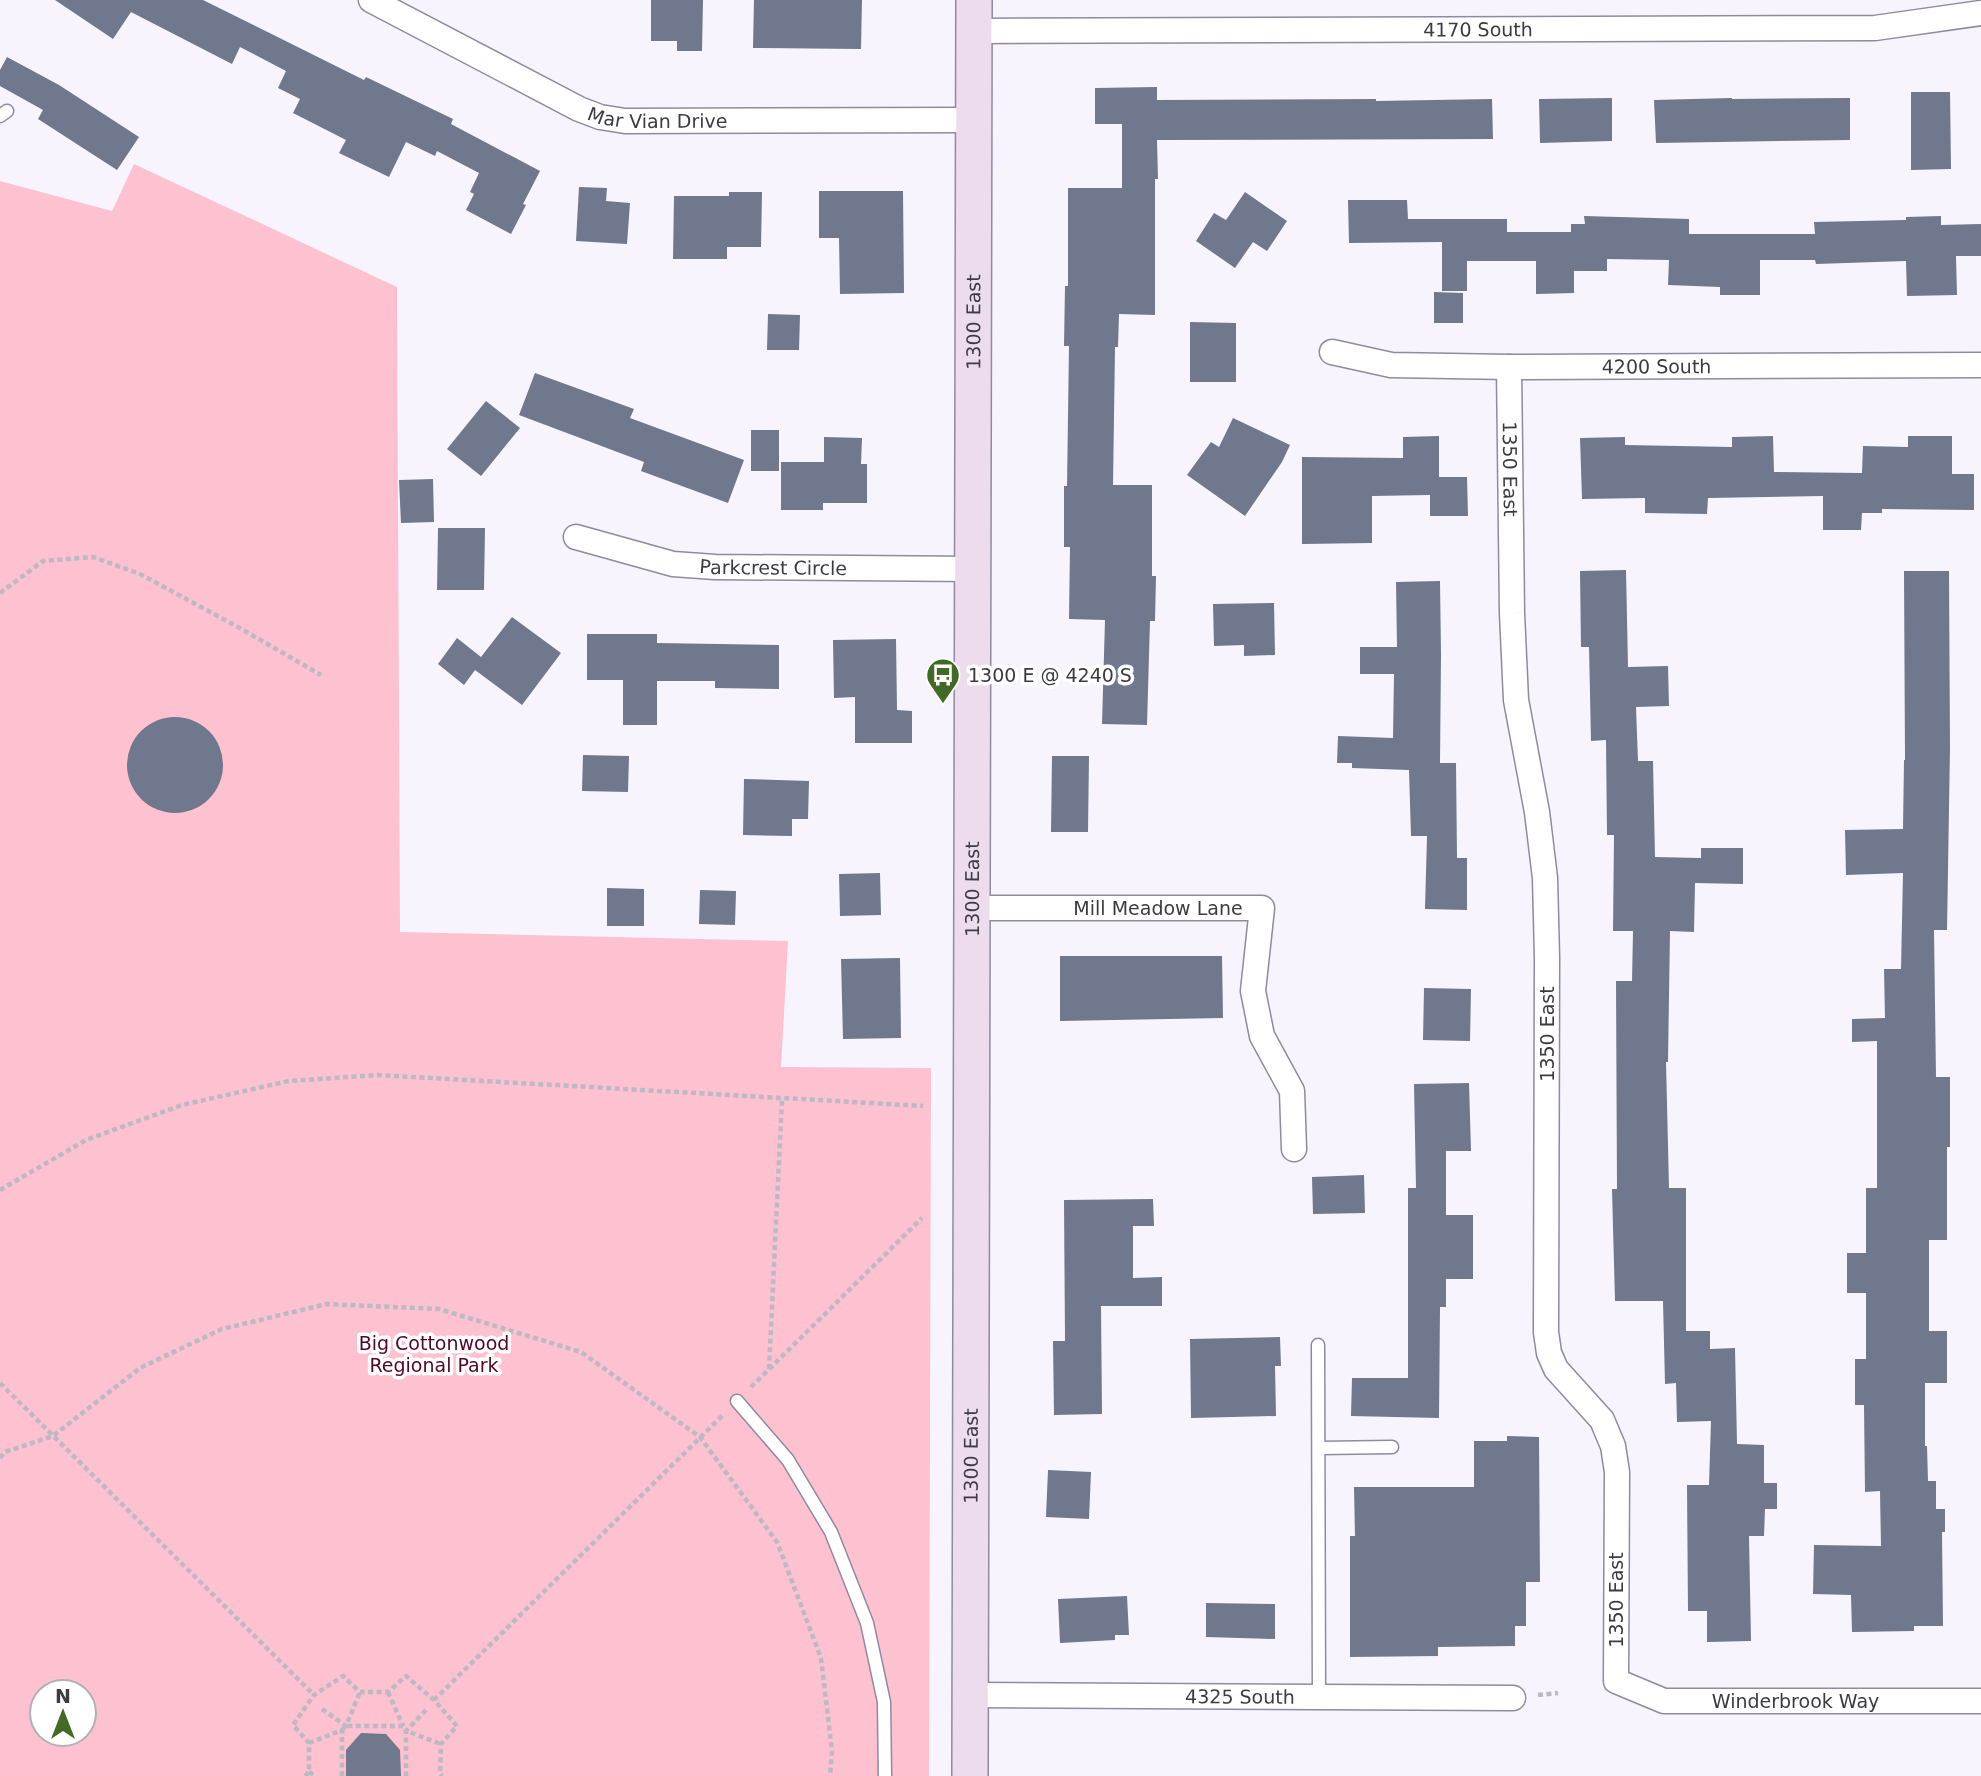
<svg xmlns="http://www.w3.org/2000/svg" width="1981" height="1776" viewBox="0 0 1981 1776" font-family="'DejaVu Sans',sans-serif">
<rect width="100%" height="100%" fill="#f7f4fe"/>
<path fill="#fdc1cf" fill-rule="evenodd" d="M134,164L397,287L400,932L788,941L781,1067L931,1068L929,1776H0V181L112,211ZM42,1692H84V1734H42Z"/>
<g fill="#6f788c">
<polygon points="55,0 203,0 364,80 366,77 453,119 451,124 540,171 523,204 526,205 511,234 466,210 474,194 470,192 479,173 437,151 435,156 406,142 389,177 339,153 346,140 293,113 300,99 278,88 286,71 240,47 232,64 131,12 113,39"/>
<polygon points="651,0 703,0 702,51 677,51 677,41 651,41"/>
<polygon points="754,0 862,0 861,49 753,48"/>
<polygon points="7,57 59,85 139,137 117,170 38,119 43,110 0,86 0,70"/>
<polygon points="1157,87 1157,100 1376,99 1376,101 1492,99 1493,139 1157,140 1158,179 1155,179 1155,315 1119,314 1118,347 1115,347 1113,485 1152,485 1152,576 1156,576 1155,621 1150,621 1147,725 1102,724 1105,620 1069,619 1070,547 1064,547 1064,486 1067,486 1069,346 1064,346 1065,286 1068,286 1068,188 1122,188 1122,124 1095,124 1095,88"/>
<polygon points="1911,92 1950,92 1951,169 1911,170"/>
<polygon points="1612,98 1612,141 1540,143 1539,99"/>
<polygon points="1732,98 1732,99 1850,98 1850,140 1656,143 1654,100"/>
<polygon points="579,187 607,188 606,201 630,203 627,244 576,241"/>
<polygon points="819,191 903,191 904,293 840,294 839,238 819,238"/>
<polygon points="729,192 762,192 761,247 727,247 727,259 673,259 674,196 729,196"/>
<polygon points="1245,192 1287,221 1267,251 1253,242 1235,268 1196,241 1214,213 1226,220"/>
<polygon points="1348,200 1407,200 1408,219 1507,219 1507,232 1571,232 1571,224 1585,224 1584,216 1689,219 1689,234 1815,234 1814,222 1906,220 1906,217 1941,216 1941,225 1981,224 1981,256 1956,256 1957,295 1907,296 1906,261 1816,264 1815,260 1760,260 1760,295 1720,295 1720,287 1668,285 1669,260 1607,259 1607,271 1574,271 1574,293 1536,294 1536,261 1467,261 1467,291 1442,291 1442,242 1349,243"/>
<polygon points="1434,292 1463,293 1463,323 1434,323"/>
<polygon points="768,314 800,315 799,350 767,350"/>
<polygon points="1190,322 1236,323 1236,382 1190,382"/>
<polygon points="535,373 634,409 630,418 744,460 728,503 641,471 644,462 519,415"/>
<polygon points="486,401 520,428 481,476 447,449"/>
<polygon points="1233,418 1290,445 1282,462 1245,516 1187,475 1211,442 1219,447"/>
<rect x="751" y="430" width="28" height="41"/>
<polygon points="1439,436 1439,477 1467,477 1468,516 1430,516 1430,495 1372,496 1372,543 1302,544 1302,457 1403,458 1403,437"/>
<polygon points="1773,436 1774,472 1862,473 1863,446 1908,447 1908,436 1952,436 1952,474 1974,474 1974,510 1882,509 1882,513 1862,513 1861,530 1823,530 1823,496 1708,498 1707,514 1645,513 1645,498 1582,499 1580,438 1625,437 1625,445 1732,447 1732,437"/>
<polygon points="824,437 862,438 861,464 867,464 867,503 823,503 823,510 781,510 781,462 824,462"/>
<polygon points="433,479 434,522 401,523 399,480"/>
<polygon points="438,528 485,528 484,590 437,590"/>
<polygon points="1626,570 1628,667 1668,666 1669,706 1636,707 1638,761 1653,761 1655,857 1701,858 1701,848 1743,848 1743,884 1695,883 1694,932 1670,931 1668,1062 1666,1062 1669,1188 1686,1188 1686,1331 1710,1331 1710,1349 1735,1348 1737,1444 1764,1445 1764,1483 1777,1483 1777,1509 1765,1509 1764,1536 1749,1536 1751,1641 1707,1642 1707,1611 1688,1611 1687,1485 1709,1485 1711,1421 1677,1422 1676,1383 1665,1384 1663,1301 1615,1301 1612,1189 1617,1189 1616,981 1632,981 1633,931 1613,931 1614,835 1607,835 1606,740 1591,741 1589,647 1581,647 1580,571"/>
<polygon points="1904,571 1949,571 1950,748 1947,930 1934,930 1936,1077 1950,1077 1950,1147 1947,1147 1947,1240 1929,1240 1929,1331 1947,1331 1947,1383 1925,1383 1925,1446 1927,1446 1928,1481 1936,1481 1936,1509 1945,1509 1945,1532 1942,1532 1943,1626 1914,1626 1914,1631 1852,1632 1851,1595 1813,1594 1814,1545 1881,1546 1880,1491 1865,1492 1864,1405 1855,1405 1855,1359 1866,1359 1866,1293 1847,1293 1847,1253 1866,1253 1866,1188 1877,1188 1877,1041 1852,1042 1852,1019 1885,1018 1884,969 1901,969 1903,873 1846,875 1845,830 1903,829 1904,760 1905,760"/>
<polygon points="1440,581 1441,655 1440,763 1456,763 1457,858 1467,858 1467,910 1425,909 1427,836 1411,836 1409,770 1352,768 1352,763 1337,763 1338,736 1393,738 1394,674 1360,674 1360,647 1397,647 1396,582"/>
<polygon points="1274,603 1275,655 1244,656 1244,645 1214,646 1213,604"/>
<polygon points="512,617 561,653 522,705 475,670 464,685 438,664 457,638 481,657"/>
<polygon points="587,634 657,634 657,643 779,645 779,689 715,688 715,681 657,681 657,725 623,725 623,680 587,680"/>
<polygon points="896,639 897,710 912,711 912,743 855,743 855,697 834,698 833,640"/>
<circle cx="175" cy="765" r="48"/>
<polygon points="583,755 629,756 628,792 582,791"/>
<polygon points="1052,756 1089,756 1088,832 1051,832"/>
<polygon points="744,779 809,781 808,819 792,819 792,836 743,835"/>
<polygon points="880,873 881,915 840,916 839,874"/>
<polygon points="607,888 644,889 644,926 607,926"/>
<polygon points="700,890 736,891 735,925 699,924"/>
<polygon points="1060,956 1222,956 1223,1018 1060,1021"/>
<polygon points="900,958 901,1038 843,1039 841,959"/>
<polygon points="1424,988 1471,989 1470,1041 1423,1040"/>
<polygon points="1469,1083 1471,1151 1446,1151 1446,1215 1473,1215 1473,1279 1446,1279 1446,1307 1440,1307 1439,1418 1351,1416 1352,1378 1408,1378 1408,1188 1416,1188 1414,1084"/>
<polygon points="1364,1175 1365,1213 1313,1214 1312,1177"/>
<polygon points="1153,1199 1154,1226 1133,1226 1133,1278 1162,1277 1162,1306 1101,1306 1102,1414 1054,1415 1053,1341 1065,1341 1064,1200"/>
<polygon points="1280,1337 1281,1366 1275,1366 1276,1416 1191,1418 1190,1339"/>
<polygon points="1507,1436 1539,1437 1540,1582 1526,1582 1526,1626 1515,1626 1515,1646 1438,1647 1438,1656 1350,1657 1350,1536 1355,1536 1354,1487 1474,1487 1474,1441 1507,1441"/>
<polygon points="1048,1470 1091,1472 1089,1519 1046,1517"/>
<polygon points="1127,1596 1129,1635 1115,1635 1115,1640 1060,1643 1058,1599"/>
<polygon points="1206,1603 1275,1604 1275,1639 1206,1637"/>
<polygon points="361,1733 386,1734 400,1750 401,1776 346,1776 346,1750"/>
</g>
<g fill="none" stroke-linecap="round" stroke-linejoin="round">
<g stroke="#908a9f" stroke-width="15">
<g id="lane">
<polyline points="0,116 7,111"/>
<polyline points="1318,1345 1319,1697"/>
<polyline points="737,1401 788,1460 831,1532 867,1623 884,1702 885,1776"/>
<polyline points="1319,1448 1392,1447"/>
</g>
</g>
<g stroke="#908a9f" stroke-width="27">
<g id="street">
<path id="s1" d="M371,0L579,109L600,117L625,121L973,120"/>
<path id="s2" d="M974,31L1875,28L1981,13"/>
<path id="s3" d="M1332,352L1391,365L1509,367L1981,365"/>
<path id="s4" d="M1509,367L1512,613L1516,700L1537,812L1545,878L1547,958L1546,1332L1549,1353L1556,1369L1602,1420L1613,1446L1617,1472L1616,1681L1664,1701H1981"/>
<path id="s5" d="M576,537L673,564L715,567L973,569"/>
<path id="s6" d="M971,908H1262L1253,991L1262,1036L1292,1091L1294,1149"/>
<path id="s7" d="M969,1695L1513,1698"/>
</g>
</g>
<g stroke="#908a9f" stroke-width="38">
<g id="secondary">
<path id="s8" d="M970,1776L974,0"/>
</g>
</g>
<g stroke="#bcb9c3" stroke-width="4.5" stroke-dasharray="5 3.5" stroke-linecap="butt">
<polyline points="0,593 43,561 93,557 140,574 238,627 321,675"/>
<polyline points="0,1190 86,1140 182,1105 289,1081 378,1075 923,1106"/>
<polyline points="769,1369 782,1099"/>
<polyline points="0,1383 314,1695"/>
<polyline points="751,1387 922,1218"/>
<polyline points="0,1458 5,1452 53,1436 140,1368 222,1329 327,1304 439,1309 581,1352 700,1437 777,1542 821,1658 832,1751 830,1776"/>
<polyline points="388,1692 403,1726"/>
<polyline points="1538,1695 1558,1693"/>
<polyline points="434,1700 723,1415"/>
<polyline points="322,1709 346,1726 360,1692"/>
<polyline points="426,1710 406,1731 441,1744"/>
<polyline points="309,1743 342,1730 346,1726 403,1726 406,1731 406,1776"/>
<polyline points="309,1772 316,1776"/>
<polyline points="305,1776 309,1772 309,1743 293,1725 314,1695 343,1676 360,1692 388,1692 406,1676 434,1700 457,1726 441,1744 440,1773 442,1776"/>
<polyline points="342,1776 342,1730"/>
</g>
<use href="#lane" stroke="#fff" stroke-width="12"/>
<use href="#street" stroke="#fff" stroke-width="24"/>
<use href="#secondary" stroke="#eddceb" stroke-width="35"/>
</g>
<defs>
<g id="bus-pin" transform="scale(1.75)"><path d="M0 17L-7.5 6A9.5 9.5 0 1 1 7.5 6Z" fill="#416a25" stroke="#fff"/><path d="M-5-6H5V4H4V6H2V4H-2V6H-4V4H-5ZM-3.5-4V0h7V-4ZM-3.5 1.2v1.5H-2V1.2ZM2 1.2v1.5H3.5V1.2Z" fill="#fff"/></g>
</defs>
<g fill-rule="evenodd">
<use href="#bus-pin" x="943" y="675"/>
</g>
<g text-anchor="middle" stroke-width="7" stroke-linejoin="round" paint-order="stroke">
<g font-size="19" fill="#3c3a43" stroke="#fff">
<text dy="7" stroke="none"><textPath href="#s2" startOffset="504">4170 South</textPath></text>
<text dy="7" stroke="none"><textPath href="#s1" startOffset="315">Mar Vian Drive</textPath></text>
<text dy="7" stroke="none"><textPath href="#s8" startOffset="1454">1300 East</textPath></text>
<text dy="7" stroke="none"><textPath href="#s3" startOffset="326">4200 South</textPath></text>
<text dy="7" stroke="none"><textPath href="#s4" startOffset="102">1350 East</textPath></text>
<text dy="7" stroke="none"><textPath href="#s5" startOffset="201">Parkcrest Circle</textPath></text>
<text dy="7" stroke="none"><textPath href="#s8" startOffset="887">1300 East</textPath></text>
<text dy="7" stroke="none"><textPath href="#s6" startOffset="187">Mill Meadow Lane</textPath></text>
<text transform="translate(1547 1034) rotate(-90)" y="7">1350 East</text>
<text dy="7" stroke="none"><textPath href="#s8" startOffset="320">1300 East</textPath></text>
<text transform="translate(1616 1600) rotate(-90)" y="7">1350 East</text>
<text dy="7" stroke="none"><textPath href="#s7" startOffset="271">4325 South</textPath></text>
<text dy="7" stroke="none"><textPath href="#s4" startOffset="1522">Winderbrook Way</textPath></text>
</g>
<g font-size="19" fill="#3c3a43" stroke="#fff" text-anchor="start">
<text x="968" y="682">1300 E @ 4240 S</text>
</g>
<g font-size="19" fill="#530625" stroke="#fff">
<text x="434" y="1350">Big Cottonwood<tspan x="434" dy="22">Regional Park</tspan></text>
</g>
</g>
<g transform="translate(63 1713)"><circle r="33" fill="#ffffff" stroke="#b1b0b4" stroke-width="2"/>
<path d="M0-5L12 26L0 18L-12 26Z" fill="#416a25"/>
<text y="-10" font-size="19" font-weight="bold" text-anchor="middle" fill="#3c3a43">N</text>
</g>
</svg>
